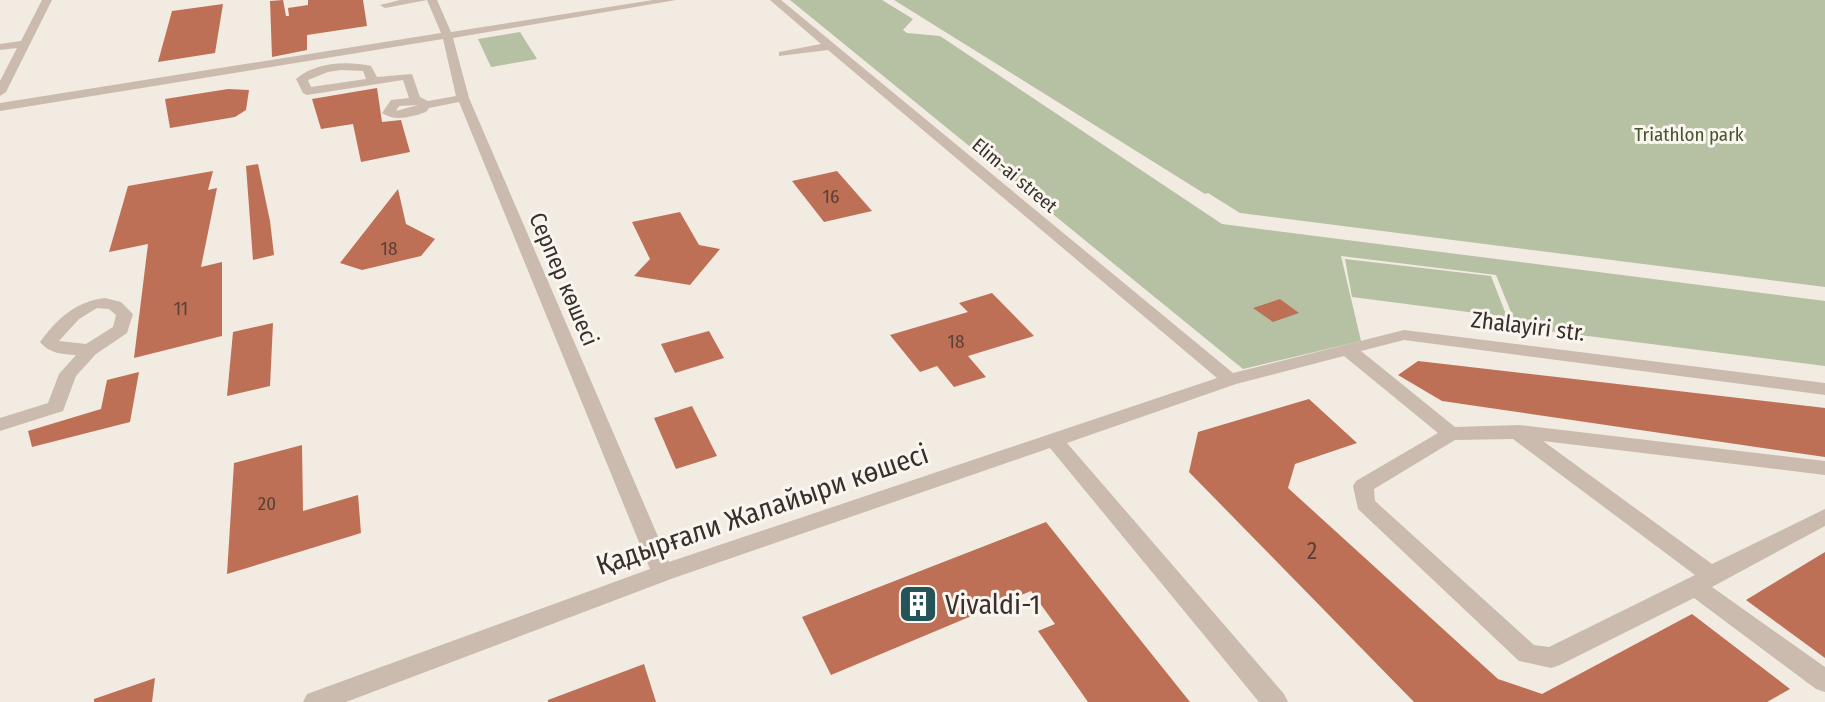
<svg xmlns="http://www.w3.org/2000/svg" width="1825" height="702" viewBox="0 0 1825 702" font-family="'Fira Sans Condensed',sans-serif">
<rect width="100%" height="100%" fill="#f2ebe2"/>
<g fill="#b6c0a2">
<polygon points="790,0 882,0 913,19 903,30 907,33 940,36 1222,224 1825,301 1825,366 1517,327 1496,275 1341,256 1361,341 1243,369"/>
<polygon points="894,0 1825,0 1825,287 1240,213 1208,193 1205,194"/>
<polygon points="520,32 537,59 491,67 478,39"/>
<polygon points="1345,259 1491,276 1507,317 1352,297"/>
</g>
<g fill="#bd7055">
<polygon points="283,0 286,16 289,16 288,8 308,5 308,0 363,0 367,26 307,35 307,50 272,57 270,1"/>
<polygon points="223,4 215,53 158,62 172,11"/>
<polygon points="377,88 382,122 401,120 410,152 361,162 353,124 321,129 312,99"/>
<polygon points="228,89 249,90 246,110 235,117 170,128 165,99"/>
<polygon points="258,164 270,221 274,255 253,260 246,166"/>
<polygon points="213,171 208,190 217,188 201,267 222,262 222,336 134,358 148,244 109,252 128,186"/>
<polygon points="837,171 872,211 824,222 792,181"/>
<polygon points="398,189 406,224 435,239 421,256 362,270 340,263"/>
<polygon points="680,212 699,245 720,249 690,285 634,276 650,259 632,222"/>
<polygon points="992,293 1034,336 968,356 986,377 954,387 937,366 920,372 890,335 968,312 959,303"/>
<polygon points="1280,299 1299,313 1273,322 1253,308"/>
<polygon points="273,323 270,386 227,396 233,332"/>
<polygon points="709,331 724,358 675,373 661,344"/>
<polygon points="1418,361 1825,408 1825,457 1442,401 1398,375"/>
<polygon points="139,372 130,422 32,447 28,431 101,409 107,380"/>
<polygon points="1309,399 1357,443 1295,464 1288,488 1498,679 1542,694 1692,614 1790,689 1767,702 1414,702 1189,472 1198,432"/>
<polygon points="692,406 717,456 676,469 654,418"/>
<polygon points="302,445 303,511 358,495 361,533 227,574 234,463"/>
<polygon points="1046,522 1190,702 1088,702 1038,631 1055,624 1031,591 831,675 802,617"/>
<polygon points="1825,552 1825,658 1746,600"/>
<polygon points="644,664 656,702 548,702 548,700"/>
<polygon points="155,678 152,702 94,702 94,699"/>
</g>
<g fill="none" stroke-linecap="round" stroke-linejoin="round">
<g fill="#cabbae" fill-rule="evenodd">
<polygon points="42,0 52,0 6,92 0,96 0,81 17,48 0,50 0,44 21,41"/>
<polygon points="400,0 427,0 385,8 380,5"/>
<path d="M427,0H437L451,32L653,0H676L453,38L469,98L669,562L1217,378L828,50L779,56V52L821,44L770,0H781L1233,373L1404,330L1825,383V395L1404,340L1361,351L1455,427L1519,425L1825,461V475L1543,441L1712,564L1825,509V526L1712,587L1825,667V692L1816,689L1694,598L1560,665L1551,668L1519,661L1358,509L1353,486L1356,481L1438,433L1344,356L1236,384L1067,443L1284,694L1288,702H1259L1050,448L671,579L346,702H303L307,694L650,569L459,102L429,108L426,112C411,117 395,122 382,113L391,100L409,98L403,80L307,95L303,93L296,79C316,62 347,61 371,66L377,77L412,74L420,97L428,101L456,96L443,39L0,111V103L441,33ZM341,70L363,71L366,79L311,87L308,80L328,72ZM418,105L396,111L399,106ZM1513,439L1695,575L1549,647L1534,645L1375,501L1374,489L1455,440Z"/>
<path d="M105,298L121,302L133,314L127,333L96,354L76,376L63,411L0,431V418L48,403L59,374L76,355C62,354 50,354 40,342C57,319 76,301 105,298ZM97,308L109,309L116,315L113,327L86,344L59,341L79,319Z"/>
</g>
</g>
<defs>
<g id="building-square" transform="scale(2.0125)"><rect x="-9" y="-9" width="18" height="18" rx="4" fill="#245358" stroke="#faf5ee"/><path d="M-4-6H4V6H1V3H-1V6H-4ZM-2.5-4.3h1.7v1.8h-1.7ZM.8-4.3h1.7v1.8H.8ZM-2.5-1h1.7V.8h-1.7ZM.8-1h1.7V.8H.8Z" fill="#fff"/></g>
</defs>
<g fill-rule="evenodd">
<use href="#building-square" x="918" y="604"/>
</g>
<g text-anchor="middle" stroke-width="6" stroke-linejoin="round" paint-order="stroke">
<g font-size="19" fill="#475531" stroke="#faf5ee">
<text x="1689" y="141">Triathlon park</text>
</g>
<g font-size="19" fill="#39302c" stroke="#faf5ee">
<text transform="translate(1015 175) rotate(40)" y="7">Elim-ai street</text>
</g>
<g font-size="19" fill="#5a4036">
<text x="831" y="203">16</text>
<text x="389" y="255">18</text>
<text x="181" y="315">11</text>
<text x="956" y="348">18</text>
<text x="267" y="510">20</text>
</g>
<g font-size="23" fill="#39302c" stroke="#faf5ee">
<text transform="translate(564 279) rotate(67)" y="8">Серпер көшесі</text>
<text transform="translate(1528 326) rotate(7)" y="8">Zhalayiri str.</text>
</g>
<g font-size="23" fill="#5a4036">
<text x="1312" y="559">2</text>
</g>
<g font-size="28" fill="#39302c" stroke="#faf5ee">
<text transform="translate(762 509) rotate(-19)" y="10">Қадырғали Жалайыри көшесі</text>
</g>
<g font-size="28" fill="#39302c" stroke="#faf5ee" text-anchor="start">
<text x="945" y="614">Vivaldi-1</text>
</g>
</g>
</svg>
